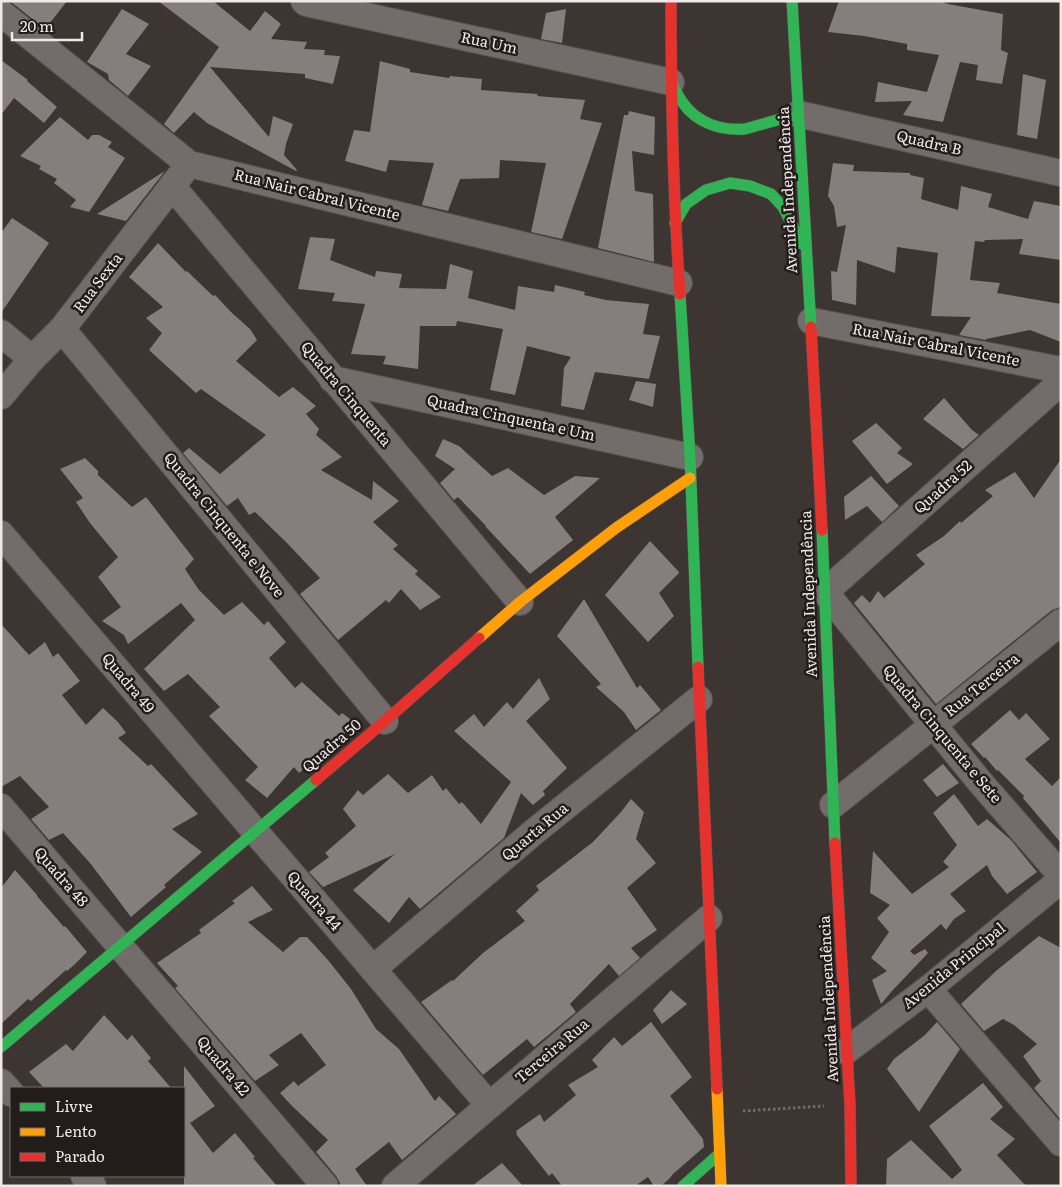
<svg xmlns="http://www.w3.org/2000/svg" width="1062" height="1187" viewBox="0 0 1062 1187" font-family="Literata,serif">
<rect width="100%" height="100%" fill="#3c3532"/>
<g fill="#847e7c">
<polygon points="10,1 67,1 46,28 40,25"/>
<polygon points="158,1 213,1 250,31 265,11 281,24 271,39 307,42 304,49 325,50 324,55 340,56 333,84 305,78 305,74 210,67 269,137 273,116 293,124 286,144 284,155 297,170 296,171 207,123 194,112 174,133 164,124 219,47"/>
<polygon points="839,1 940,1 948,4 1003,14 1001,50 1008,53 1002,84 976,80 978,65 960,62 943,122 903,115 912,101 875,102 878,82 927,92 939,55 907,50 907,44 864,36 828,32"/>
<polygon points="122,9 149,24 126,54 151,66 128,96 109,80 108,74 87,62"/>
<polygon points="566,9 562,43 541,39 546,13"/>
<polygon points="1,60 28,80 27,81 57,107 44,123 14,98 1,115"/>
<polygon points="380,61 410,69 410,72 449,78 450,76 482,79 481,90 538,94 537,96 585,100 580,119 602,123 562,239 531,232 546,163 500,160 499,178 460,179 448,211 422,205 434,163 389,160 386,172 345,161 354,130 370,132"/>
<polygon points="1023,74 1046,80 1037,139 1017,135"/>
<polygon points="629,111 655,117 654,155 632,151 635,191 653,194 654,262 598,248 624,115 628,115"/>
<polygon points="60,117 88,140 92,135 99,135 112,142 108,147 125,158 89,212 70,207 76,200 54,183 57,179 39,169 41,166 20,156"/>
<polygon points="833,163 854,165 853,171 910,173 910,175 924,178 921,199 958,210 961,186 992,194 988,207 1028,219 1034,201 1061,206 1061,260 1019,254 1023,239 985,240 984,242 975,241 970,280 1000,283 997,293 1061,304 1061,342 1030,330 986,339 986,340 959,335 971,317 931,316 938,253 897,247 895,273 857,260 856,305 832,300 831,271 837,272 846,225 837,227 834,206 828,196"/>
<polygon points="165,171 126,221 97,214"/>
<polygon points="12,218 35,233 49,243 1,313 1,233"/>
<polygon points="310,237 335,239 330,260 375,277 376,271 402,274 399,288 446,289 450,264 473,271 468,298 515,310 518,286 554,292 555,285 585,292 584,295 606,300 649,304 643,334 660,336 649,379 595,372 584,410 561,406 564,368 571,357 527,346 515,395 490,390 503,329 457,321 456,326 420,326 418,369 383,364 386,356 351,354 365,304 332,301 335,293 298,289"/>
<polygon points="158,243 186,272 187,271 213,296 215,295 231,312 250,329 257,340 236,361 279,397 293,387 316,406 306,414 319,429 316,435 342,457 321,470 372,500 373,481 399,501 373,522 398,545 393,549 418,571 415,574 441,597 420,610 401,589 389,603 386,600 338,640 300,594 320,578 287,543 255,512 249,515 238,498 227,506 183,453 189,448 220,474 266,435 201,389 196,393 149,350 162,333 146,318 163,307 129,277"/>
<polygon points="636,381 656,384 653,407 629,400"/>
<polygon points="944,398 972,430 979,435 963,449 923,419"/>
<polygon points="876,423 902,448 897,453 913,464 887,484 852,441"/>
<polygon points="443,439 459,446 492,476 508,468 544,495 575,476 600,478 555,517 573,540 530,574 485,526 486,526 458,497 454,500 440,483 455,469 435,456"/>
<polygon points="85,458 98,471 98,475 132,507 146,497 194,559 185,569 199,590 224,615 242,602 264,625 268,621 286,642 269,658 295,688 302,682 339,716 342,713 357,724 315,758 316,759 299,773 294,767 267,798 245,780 258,767 209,716 220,707 188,674 164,691 144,669 195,620 181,603 128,644 124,635 102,621 121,607 98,577 118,557 90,523 76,502 83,498 60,469"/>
<polygon points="1061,459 1061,607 1052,610 936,704 854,603 862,595 870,603 878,591 884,598 925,564 916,555 944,536 960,521 961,523 993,496 985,490 1015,472 1034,498"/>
<polygon points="871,476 899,506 882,522 867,506 845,520 844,497"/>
<polygon points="650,541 679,572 679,573 659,593 674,616 648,642 605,595"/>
<polygon points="584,599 637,688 640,685 661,710 636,730 624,712 596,687 601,684 557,636"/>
<polygon points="1,624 29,655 45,642 53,657 58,653 80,681 62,695 86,725 103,708 118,722 126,733 118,738 148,766 151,764 198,814 172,829 202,852 164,885 166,887 131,917 90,863 63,833 49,840 31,819 49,807 20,776 1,787"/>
<polygon points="539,678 550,699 526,721 567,768 543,791 545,795 533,805 521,793 504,838 420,909 409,897 389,923 353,890 395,854 323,887 309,872 329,857 325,853 356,826 343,809 358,790 363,795 388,774 408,793 432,775 443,791 446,788 459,804 462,802 481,824 511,782 454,731 474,714 484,727 507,702 513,709"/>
<polygon points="1010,710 1019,720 1026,713 1050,739 1025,759 1052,786 1061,777 1061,843 1023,798 1024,796 998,770 997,771 985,757 984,758 971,744"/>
<polygon points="943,764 959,783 937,797 923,780"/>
<polygon points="954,794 978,826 987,819 1011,840 1037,872 1007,894 992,876 987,865 950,894 966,911 954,919 946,930 941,924 910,951 914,955 925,949 928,953 892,991 881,1004 872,980 887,971 871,958 889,932 877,918 890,905 870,893 873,851 912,894 949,867 943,862 957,845 933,813"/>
<polygon points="631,799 644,812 636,839 656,863 627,888 657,930 631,948 640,958 619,976 609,964 570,1004 576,1012 534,1047 527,1039 483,1075 421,1002 452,980 453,981 483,953 525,921 516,911 539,890 536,886 593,842 621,812"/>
<polygon points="15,870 37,895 37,896 64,927 65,926 87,952 74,965 67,971 66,970 31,1001 28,999 1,1024 1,888"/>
<polygon points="252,886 273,910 248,922 283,952 300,937 307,937 328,960 351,989 376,1029 399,1049 435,1101 439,1096 456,1114 402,1160 389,1142 355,1169 367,1186 340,1186 340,1183 336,1176 316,1152 328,1140 291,1105 280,1093 294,1081 298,1086 326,1065 301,1033 269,1055 279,1065 255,1081 175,988 178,986 157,963 201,933 199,930 235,903 232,901"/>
<polygon points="1039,936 1061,948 1061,1120 1034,1088 1041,1081 1023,1056 1037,1044 1014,1025 1003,1019 984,1031 961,1004 996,971"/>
<polygon points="671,990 687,1004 662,1024 653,1010"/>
<polygon points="104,1015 127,1040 132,1035 151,1058 148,1061 171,1088 44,1088 29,1072 66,1044 73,1051"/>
<polygon points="651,1022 692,1077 670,1096 703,1139 704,1147 673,1174 669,1179 661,1186 654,1186 648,1177 635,1186 562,1186 552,1173 549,1176 516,1134 517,1133 516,1131 540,1114 544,1122 576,1095 568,1085 598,1067 592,1060 614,1037 622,1046"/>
<polygon points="937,1022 960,1049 919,1112 887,1069 894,1059 925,1035"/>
<polygon points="184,1066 215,1106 190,1123 213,1153 235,1133 255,1157 253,1158 277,1186 184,1186"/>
<polygon points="983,1083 1003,1107 990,1119 1015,1139 997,1155 1026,1186 886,1186 887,1159 911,1140 952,1179 962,1170 929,1126"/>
<polygon points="502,1163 523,1186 472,1186"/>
</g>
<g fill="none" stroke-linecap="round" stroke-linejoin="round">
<g stroke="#585250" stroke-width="28">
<g id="street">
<polyline points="304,1 306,3 671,82"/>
<polyline points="1,13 189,164 679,283"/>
<polyline points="798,114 1061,173"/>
<polyline points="172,186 520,602"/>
<polyline points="811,321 1061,370"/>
<polyline points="62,329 385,721"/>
<polyline points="1,333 32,359"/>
<polyline points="332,379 690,457"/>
<polyline points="1061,382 825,592 980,782 1061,875"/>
<polyline points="1,396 32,359 62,329 183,172"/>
<polyline points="1,534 489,1105"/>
<polyline points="833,805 933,725 1061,622"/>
<polyline points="1,807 325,1186"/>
<polyline points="373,969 535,831 699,699"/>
<polyline points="928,989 1061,1143"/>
<polyline points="846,1051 928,989 1061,880"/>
<polyline points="1,1082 11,1093"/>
<polyline points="84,1176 93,1186"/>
<polyline points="395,1186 709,918"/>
</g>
</g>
<g stroke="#585250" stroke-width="12">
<g id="fast">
<polyline points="792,1 811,327"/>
<path d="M671,82C675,89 678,96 683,103C697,123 721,131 745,129L798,114"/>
<polyline points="675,223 686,204 706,190 730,183 750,186 771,194 783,207 802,244"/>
<polyline points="680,294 690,457 698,667"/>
<polyline points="822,530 835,843"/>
<polyline points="1,1047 316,780"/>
<polyline points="683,1186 719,1154"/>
</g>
</g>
<g stroke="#585250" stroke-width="12">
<g id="slow">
<polyline points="479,638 520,602 616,528 690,478"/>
<polyline points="717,1089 721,1186"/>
</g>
</g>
<g stroke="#585250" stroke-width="12">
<g id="jam">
<path d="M671,1C671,99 673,196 680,294"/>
<polyline points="811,327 822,530"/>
<polyline points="698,667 717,1089"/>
<polyline points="316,780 385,721 479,638"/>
<polyline points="835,843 850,1105 851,1186"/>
</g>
</g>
<polyline stroke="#706b69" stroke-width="3" stroke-dasharray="2.5 2.5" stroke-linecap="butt" points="743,1111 824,1106"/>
<use href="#street" stroke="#726c6b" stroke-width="26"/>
<use href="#fast" stroke="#30b455" stroke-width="11"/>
<use href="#slow" stroke="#ff9f0a" stroke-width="11"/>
<use href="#jam" stroke="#e5322d" stroke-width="11"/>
</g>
<g text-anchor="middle" stroke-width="5" stroke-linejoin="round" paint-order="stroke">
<g font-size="15" fill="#f1e9e7" stroke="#221c1b">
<text transform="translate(489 43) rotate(12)" y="5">Rua Um</text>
<text transform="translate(929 143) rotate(13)" y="5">Quadra B</text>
<text transform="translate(788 190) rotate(-93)" y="5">Avenida Independência</text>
<text transform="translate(317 195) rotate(14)" y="5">Rua Nair Cabral Vicente</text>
<text transform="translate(98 283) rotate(-53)" y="5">Rua Sexta</text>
<text transform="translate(936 345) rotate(11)" y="5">Rua Nair Cabral Vicente</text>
<text transform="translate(346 394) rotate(50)" y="5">Quadra Cinquenta</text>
<text transform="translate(511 418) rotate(12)" y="5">Quadra Cinquenta e Um</text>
<text transform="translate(943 487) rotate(-42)" y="5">Quadra 52</text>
<text transform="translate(224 525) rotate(51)" y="5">Quadra Cinquenta e Nove</text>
<text transform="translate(809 594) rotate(-92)" y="5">Avenida Independência</text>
<text transform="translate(128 683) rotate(50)" y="5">Quadra 49</text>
<text transform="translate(982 685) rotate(-39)" y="5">Rua Terceira</text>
<text transform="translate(942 734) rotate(50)" y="5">Quadra Cinquenta e Sete</text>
<text transform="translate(332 746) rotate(-41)" y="5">Quadra 50</text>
<text transform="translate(535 832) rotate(-40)" y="5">Quarta Rua</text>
<text transform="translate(61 877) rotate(49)" y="5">Quadra 48</text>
<text transform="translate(314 901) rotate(49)" y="5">Quadra 44</text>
<text transform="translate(954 966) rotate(-39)" y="5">Avenida Principal</text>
<text transform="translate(829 999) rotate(-93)" y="5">Avenida Independência</text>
<text transform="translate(552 1051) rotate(-40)" y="5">Terceira Rua</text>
<text transform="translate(223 1066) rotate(50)" y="5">Quadra 42</text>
</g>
</g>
<rect width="1062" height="1187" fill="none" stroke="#f1e9e7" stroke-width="5"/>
<rect x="10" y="1087" width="175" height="90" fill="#221c1b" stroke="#756e6d"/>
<rect x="20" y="1103" width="25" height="8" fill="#30b455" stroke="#756e6d"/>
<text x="55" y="1112" font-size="15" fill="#f1e9e7">Livre</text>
<rect x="20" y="1128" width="25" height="8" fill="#ff9f0a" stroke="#756e6d"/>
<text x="55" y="1137" font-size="15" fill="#f1e9e7">Lento</text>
<rect x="20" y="1153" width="25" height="8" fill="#e5322d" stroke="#756e6d"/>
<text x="55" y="1162" font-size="15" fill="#f1e9e7">Parado</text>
<path d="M12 32v8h70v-8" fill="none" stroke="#f1e9e7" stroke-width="2.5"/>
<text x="20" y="32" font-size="15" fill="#f1e9e7" stroke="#221c1b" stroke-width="4" paint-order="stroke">20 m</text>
</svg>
